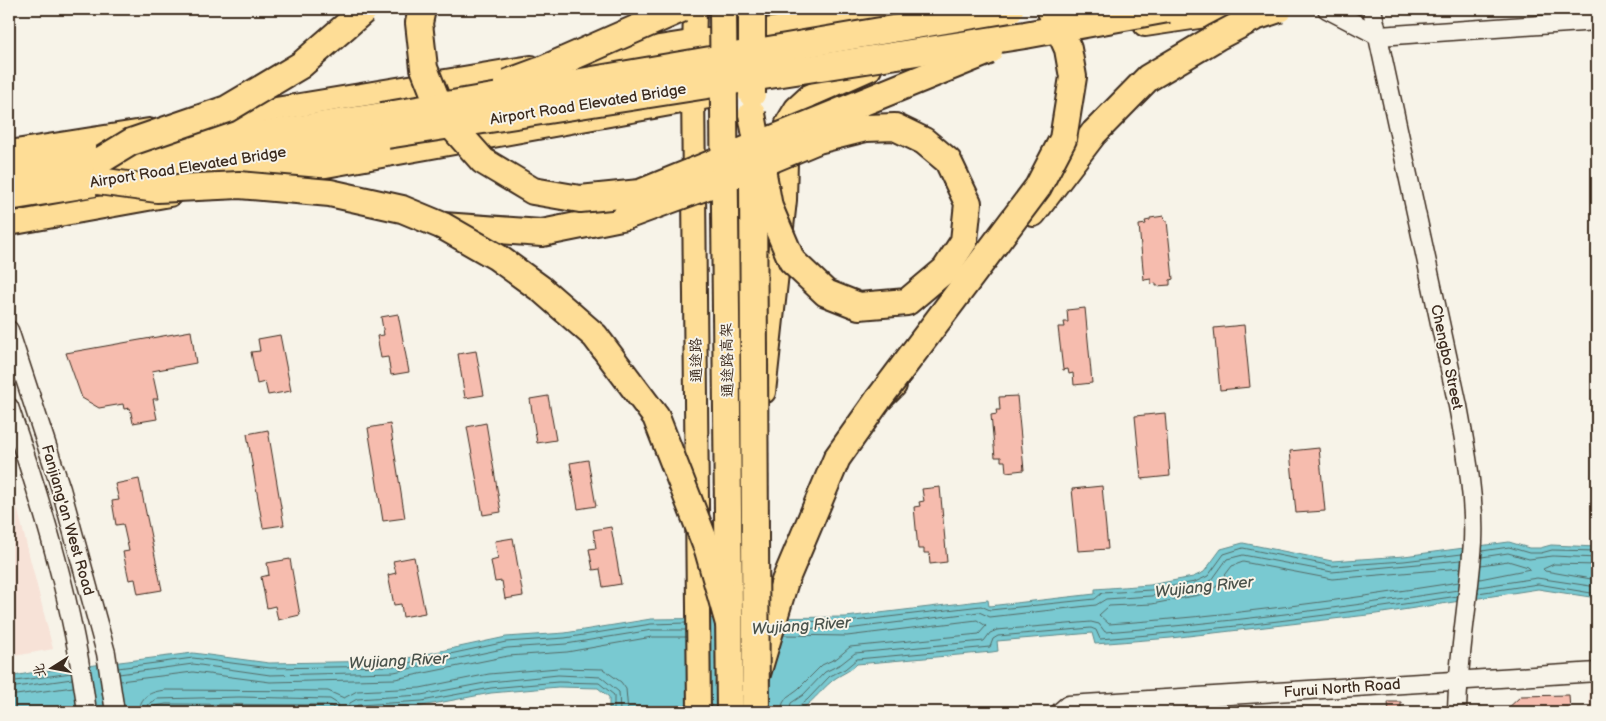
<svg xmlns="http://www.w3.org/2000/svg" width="1606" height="721" viewBox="0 0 1606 721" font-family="'Balsamiq Sans','LXGW WenKai TC',sans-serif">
<rect width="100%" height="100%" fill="#f7f3e8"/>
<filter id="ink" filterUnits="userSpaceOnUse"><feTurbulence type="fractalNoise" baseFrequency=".02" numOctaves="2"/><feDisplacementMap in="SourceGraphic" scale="10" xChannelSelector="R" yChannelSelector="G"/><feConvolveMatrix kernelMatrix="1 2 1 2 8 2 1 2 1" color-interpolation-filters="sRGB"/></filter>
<g filter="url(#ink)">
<g fill="#f7e2d7">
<polygon points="13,491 53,649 9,657 9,492"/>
<polygon points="1597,677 1597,712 1589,712 1589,678"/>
</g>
<path fill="#79c9d1" stroke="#608989" d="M1509,542L1529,548H1540L1551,545L1597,547V598L1538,589L1376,614L1171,638L1095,644L1092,633L997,641L998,651L992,652L857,664C848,673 840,674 832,681C819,692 811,704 797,712H609V697L598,688L558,687L491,693L422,706L351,710L239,708L167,709L138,712H9V677L30,673L193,653L269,663L394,661L506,637L565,633L651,619L846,617L988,600L989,606L1095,594V589L1150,585L1193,577L1204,572L1221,549L1243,543L1332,561L1404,556Z"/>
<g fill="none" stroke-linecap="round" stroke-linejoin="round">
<g stroke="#546a66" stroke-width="1">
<polyline points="1482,551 1509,547 1529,553 1541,553 1552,550 1597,551"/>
<polyline points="1482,557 1508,553 1529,559 1553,556 1597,558"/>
<polyline points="1597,565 1554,564 1543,569 1545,571 1597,580"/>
<polyline points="1480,579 1530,569 1528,567 1508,561 1481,565"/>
<path d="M1459,582C1343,600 1226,616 1109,624L1099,615L1109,606L1152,604L1199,595L1216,587L1232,566L1243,562L1332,579L1461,568"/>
<polyline points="1479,587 1537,578 1597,587"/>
<polyline points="1478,593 1538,584 1597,594"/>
<polyline points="788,621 846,622 981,606 990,610 1095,599 1102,593 1151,590 1195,582 1208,576 1224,554 1243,548 1332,566 1404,561 1462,554"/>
<polyline points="786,628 847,629 979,612 990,617 1096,605 1106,599 1151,596 1196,588 1212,580 1227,559 1243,555 1332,572 1461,560"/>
<polyline points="118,668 193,658 270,668 394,666 506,642 565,638 651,624 686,623"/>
<polyline points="119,674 193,664 270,675 394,672 507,648 566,644 652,630 686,630"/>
<polyline points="120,681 193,672 270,682 395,679 508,656 567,652 652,637 686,637"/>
<polyline points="9,682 71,673"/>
<polyline points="9,688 72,679"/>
<polyline points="9,696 73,687"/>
<path d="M139,712C140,696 150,692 165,690L328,691L344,698L357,691L420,688L489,674L558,668L603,669L621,682L626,689L628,712"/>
<polyline points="146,712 149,704 157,699 239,697 330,699 338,704 340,712"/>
<polyline points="153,712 155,706 166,704 328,705 333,707 334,712"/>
<polyline points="347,712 350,703 357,699 421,695 490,682 558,675 601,677 619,692 620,712"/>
<polyline points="353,712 355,707 359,705 422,701 491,688 558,682 599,683 614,695 614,712"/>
<polyline points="781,712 783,703 787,697 798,689 822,665 837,658 850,647 979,634 986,626 977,620 847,636 784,635"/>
<path d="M789,712L791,703L803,695L825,672L841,664L855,653L984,641L990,633L997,630L1091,622L1099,624L1105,632C1223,623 1341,608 1458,590"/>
<path d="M795,712L797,707L807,700L830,676L845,669L857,659L990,647L993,639L998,636L1091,628L1096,630L1100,639C1220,630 1339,614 1458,596"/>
</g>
</g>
<g fill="#f6bcae" stroke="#3b2a1e">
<polygon points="1164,216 1165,221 1167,221 1173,279 1170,280 1170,285 1156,286 1156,283 1151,284 1151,279 1144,280 1139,225 1146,224 1145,221 1150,220 1150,218"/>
<polygon points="1085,308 1092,383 1074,385 1073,373 1069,374 1068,369 1063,370 1058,327 1065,327 1064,322 1068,322 1067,310"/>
<polygon points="398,314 409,372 391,375 388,357 381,358 377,336 384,335 381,317"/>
<polygon points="1244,325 1250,387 1220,390 1214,328"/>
<polygon points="191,331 196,363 152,371 158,399 153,399 157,419 133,423 130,408 124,409 123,404 99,408 82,398 66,353"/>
<polygon points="280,335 291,391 268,395 265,382 257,384 251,352 260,351 258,339"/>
<polygon points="476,351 484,395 465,398 458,354"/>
<polygon points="548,396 556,440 537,443 530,399"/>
<polygon points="1017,396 1024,470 1006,472 1005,461 1001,461 1001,457 995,457 991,415 997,414 996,410 1000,410 999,397"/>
<polygon points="1165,413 1170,476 1141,479 1135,416"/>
<polygon points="486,423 501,512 483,515 467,427"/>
<polygon points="390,424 405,518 383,521 368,428"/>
<polygon points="268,430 284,525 263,528 247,434"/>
<polygon points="1319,448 1325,511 1296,513 1290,451"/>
<polygon points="588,460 596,506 578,509 570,463"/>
<polygon points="139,479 162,590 138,594 135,579 129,580 123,552 129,551 123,524 116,525 112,501 119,500 115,484"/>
<polygon points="1102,486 1108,549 1078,551 1072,489"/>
<polygon points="940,487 947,562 930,564 929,553 924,553 924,549 918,549 914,507 920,506 919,502 924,501 922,489"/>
<polygon points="611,527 621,584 603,587 600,569 593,570 589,549 596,548 593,530"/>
<polygon points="513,538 523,596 505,599 502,581 495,582 491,561 498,559 495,541"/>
<polygon points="414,557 425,613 403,617 401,604 394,605 388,575 396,573 393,561"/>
<polygon points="290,559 300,615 278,620 275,606 267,608 261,577 269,575 267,563"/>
<polygon points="1569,695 1570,711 1504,712 1521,696"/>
<polygon points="1388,702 1401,702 1401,712 1389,712"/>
</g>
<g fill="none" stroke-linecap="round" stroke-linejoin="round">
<g stroke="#3b2a1e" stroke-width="21">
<g id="minor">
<polyline points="1327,9 1379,36 1597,21"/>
<path d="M1372,9L1458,406C1466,450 1475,497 1473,542C1469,599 1458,655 1457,712"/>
<polyline points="9,330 61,489 106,653 115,712"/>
<path d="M9,407C43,506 74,608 87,712"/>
<polyline points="1060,712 1068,705 1597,672"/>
</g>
</g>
<g stroke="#3b2a1e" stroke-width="26">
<g id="major">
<polyline points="1145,25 1252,9"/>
<polyline points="694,54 695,9"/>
<polyline points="583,59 760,31 888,9"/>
<polyline points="693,86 699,712"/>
<polyline points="215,119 531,67"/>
<polyline points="9,152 149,130"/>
<polyline points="248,180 709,97"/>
<polyline points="9,224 170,195"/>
<polyline points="764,392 785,200 787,123 796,108 809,96 870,69"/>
</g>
</g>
<g stroke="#3b2a1e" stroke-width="30">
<g id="highway">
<polyline points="9,174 382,116"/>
<polyline points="9,197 387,135"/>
<polyline points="1033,213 1094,133"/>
<polyline points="443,226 542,233 626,216"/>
<polyline points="757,674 785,581 837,458 878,400 893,385"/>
</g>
</g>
<use href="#minor" stroke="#f7f3e8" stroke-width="18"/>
<use href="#major" stroke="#fedd96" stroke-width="22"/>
<use href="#highway" stroke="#fedd96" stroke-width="26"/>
<g stroke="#3b2a1e" stroke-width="30" stroke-linecap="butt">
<g id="highway-bridge">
<polyline points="422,9 419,23 424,68 443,116 483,161 533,191 580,199 640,193 989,51"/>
<polyline points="723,9 730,712"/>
<polyline points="752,9 752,94"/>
<polyline points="507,83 542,70 681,9"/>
<polyline points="382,116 1010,9"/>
<polyline points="1094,133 1148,78 1217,37 1255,17 1279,9"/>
<polyline points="387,135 1025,35 1168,9"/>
<polyline points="103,159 131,142 227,109 301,65 363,11"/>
<polyline points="98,181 157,189 239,185 330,193 402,209 443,226 497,257 541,289 595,336 656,417 708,550 729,624"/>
<polyline points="753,181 756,712"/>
<polyline points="626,216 710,185 818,140 866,128 895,127 924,141 948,161 968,203 964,241 945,270 907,302 859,306 826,293 792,261 769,207 752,114"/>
<polyline points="878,400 1038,187 1063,139 1073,77 1068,49 1050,9"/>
</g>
</g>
<use href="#highway-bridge" stroke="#fedd96" stroke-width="26"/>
</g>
</g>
<g text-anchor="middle" stroke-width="4" stroke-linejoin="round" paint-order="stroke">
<g font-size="15" fill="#3b2a1e" stroke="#f7f3e8">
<text transform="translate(588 104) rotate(-9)" y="5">Airport Road Elevated Bridge</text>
<text transform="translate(188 167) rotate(-9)" y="5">Airport Road Elevated Bridge</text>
<text transform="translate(1447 357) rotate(78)" y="5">Chengbo Street</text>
<text transform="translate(696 360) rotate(-91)" y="5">通途路</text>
<text transform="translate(727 360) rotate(-91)" y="5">通途路高架</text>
<text transform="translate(68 520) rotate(74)" y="5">Fanjiang'an West Road</text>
<text transform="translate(1342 688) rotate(-4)" y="5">Furui North Road</text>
</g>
<g font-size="16" font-style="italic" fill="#4a524b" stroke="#f7f3e8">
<text transform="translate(1204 586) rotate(-6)" y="6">Wujiang River</text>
<text transform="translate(801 625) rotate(-4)" y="6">Wujiang River</text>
<text transform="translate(398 660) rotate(-3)" y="6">Wujiang River</text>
</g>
</g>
<rect width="1606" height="721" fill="none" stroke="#f7f3e8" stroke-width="30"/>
<rect x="15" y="15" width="1576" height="691" fill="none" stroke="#3b2a1e" stroke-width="2" filter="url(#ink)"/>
<g transform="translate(52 668) rotate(259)" stroke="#f7f3e8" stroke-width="4" paint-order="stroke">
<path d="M0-4L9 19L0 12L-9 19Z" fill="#3b2a1e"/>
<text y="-8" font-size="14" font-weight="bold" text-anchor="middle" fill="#3b2a1e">北</text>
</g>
</svg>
